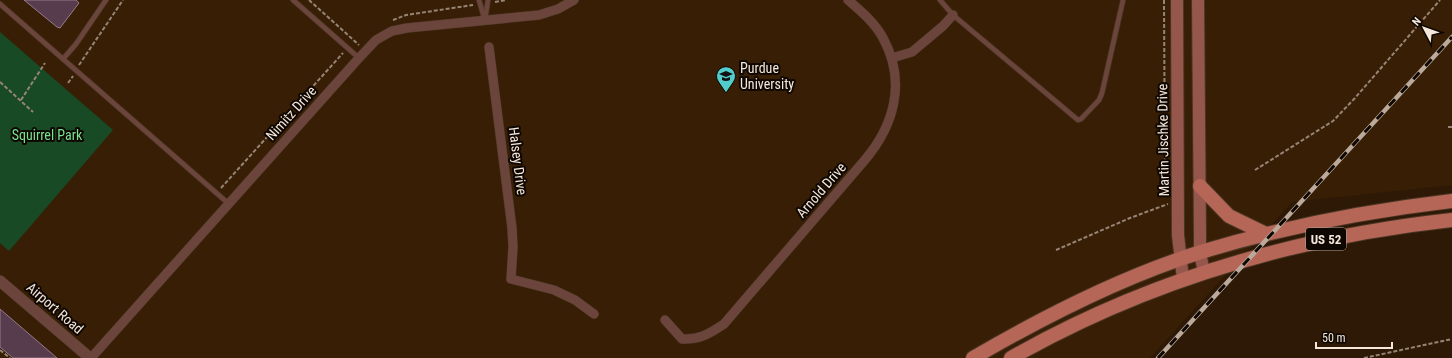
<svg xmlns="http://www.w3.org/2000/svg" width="1452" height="358" viewBox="0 0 1452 358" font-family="'Roboto Condensed',sans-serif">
<rect width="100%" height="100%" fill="#2e1906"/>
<polygon fill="#371e04" points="0,0 1452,0 1452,185 1292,202 1150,358 0,358"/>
<polygon fill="#174a25" points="0,32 113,130 9,251 0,243"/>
<g fill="#563c4c" stroke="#987a8c">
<polygon points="24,0 76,0 79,3 60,28 57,27"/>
<polygon points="0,309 57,358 13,358 0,347"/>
</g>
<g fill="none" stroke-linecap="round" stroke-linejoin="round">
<g stroke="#4a3624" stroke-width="6">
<g id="service">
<polyline points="293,0 359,58"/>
<polyline points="479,0 485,21"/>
<polyline points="940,0 953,15 1078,120 1081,119 1099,100 1102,93 1123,0"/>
<polyline points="0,4 229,204"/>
<polyline points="485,20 488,0"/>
<polyline points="63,59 76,44 106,0"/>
</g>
</g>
<g stroke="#4a3624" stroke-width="10">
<g id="minor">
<polyline points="489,47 512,228 513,247 511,279 554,290 575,300 594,314"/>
<polyline points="892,58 912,52 943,26 953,15"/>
<path d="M665,320L682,339C699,340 709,334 724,324L864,161C894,126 907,82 883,38C875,23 861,11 848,0"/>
<polyline points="91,358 359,58 376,40 392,31 407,28 539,15 558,9 574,0"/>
</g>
</g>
<g stroke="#4a3624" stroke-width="12">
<polyline id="tertiary" points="0,281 90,358"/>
</g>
<g stroke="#4a3624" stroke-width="14">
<g id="secondary">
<polyline points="1177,0 1178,235 1183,279"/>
<polyline points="1198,0 1200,236 1200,253 1204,272"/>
</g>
</g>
<g stroke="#4a3624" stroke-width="16">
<g id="primary">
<polyline points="1200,186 1229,216 1266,234"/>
<path d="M973,358C1045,316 1121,277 1201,252C1283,227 1367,211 1452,201"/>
<path d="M1011,358C1148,280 1296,237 1452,220"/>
</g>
</g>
<g stroke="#968576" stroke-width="2" stroke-dasharray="4 2" stroke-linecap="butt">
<polyline points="309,0 359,45"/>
<polyline points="1164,0 1165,180"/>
<polyline points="495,2 506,0"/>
<polyline points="393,20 406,15 473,5"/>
<polyline points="79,65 123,0"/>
<polyline points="0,82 33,112"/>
<polyline points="68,83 73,76"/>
<polyline points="21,100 45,63"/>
<polyline points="1448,127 1452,127"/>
<polyline points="1255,170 1333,121 1355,98 1440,0"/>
<polyline points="221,188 343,53"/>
<polyline points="1056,250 1130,218 1168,204"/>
<polyline points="0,350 10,358"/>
<polyline points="1364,358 1452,339"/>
</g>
<use href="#service" stroke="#6b443c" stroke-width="4.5"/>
<use href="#minor" stroke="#6b443c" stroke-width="9"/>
<use href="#tertiary" stroke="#6b443c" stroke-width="11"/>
<use href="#secondary" stroke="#95574b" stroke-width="12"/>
<use href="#primary" stroke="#b56657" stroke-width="14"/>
<g stroke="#bbaa9c" stroke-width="4.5">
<polyline id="rail" points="1158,358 1452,37"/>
</g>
<use href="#rail" stroke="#0f0702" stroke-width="3" stroke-dasharray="9" stroke-linecap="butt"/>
</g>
<defs>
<g id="university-pin" transform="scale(1)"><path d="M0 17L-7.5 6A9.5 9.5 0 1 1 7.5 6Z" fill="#52cdcc" stroke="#0f0702"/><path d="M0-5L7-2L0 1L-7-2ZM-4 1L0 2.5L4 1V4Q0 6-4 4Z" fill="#111"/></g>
</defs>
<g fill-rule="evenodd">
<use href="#university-pin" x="726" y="76"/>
</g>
<g text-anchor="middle" stroke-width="4" stroke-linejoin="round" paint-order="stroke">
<rect fill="#0f0702" stroke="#b0a49a" stroke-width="1" x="1306" y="228" width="40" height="22" rx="3"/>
<g font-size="13" font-weight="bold" fill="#f5e7db">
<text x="1326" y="244">US 52</text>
</g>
<g font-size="14" fill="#f5e7db" stroke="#0f0702" text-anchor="start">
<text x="740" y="73">Purdue<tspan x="740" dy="16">University</tspan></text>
</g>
<g font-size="14" fill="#f5e7db" stroke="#0f0702">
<text transform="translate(291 113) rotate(-48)" y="5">Nimitz Drive</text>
<text transform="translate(1163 140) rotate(-91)" y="5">Martin Jischke Drive</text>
<text transform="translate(518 161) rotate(83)" y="5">Halsey Drive</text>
<text transform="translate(821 190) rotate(-49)" y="5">Arnold Drive</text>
<text transform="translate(55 308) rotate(41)" y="5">Airport Road</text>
</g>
<g font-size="14" fill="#77e390" stroke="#0f0702">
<text x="47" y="140">Squirrel Park</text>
</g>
</g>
<g transform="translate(1424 28) rotate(311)" stroke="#0f0702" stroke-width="3" paint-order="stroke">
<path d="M0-3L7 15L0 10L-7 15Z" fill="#f5e7db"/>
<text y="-6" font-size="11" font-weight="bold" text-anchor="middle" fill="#f5e7db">N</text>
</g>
<path d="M1316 342v6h76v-6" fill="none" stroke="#f5e7db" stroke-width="2"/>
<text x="1322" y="342" font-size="12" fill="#f5e7db" stroke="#0f0702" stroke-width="3" paint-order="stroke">50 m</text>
</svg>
